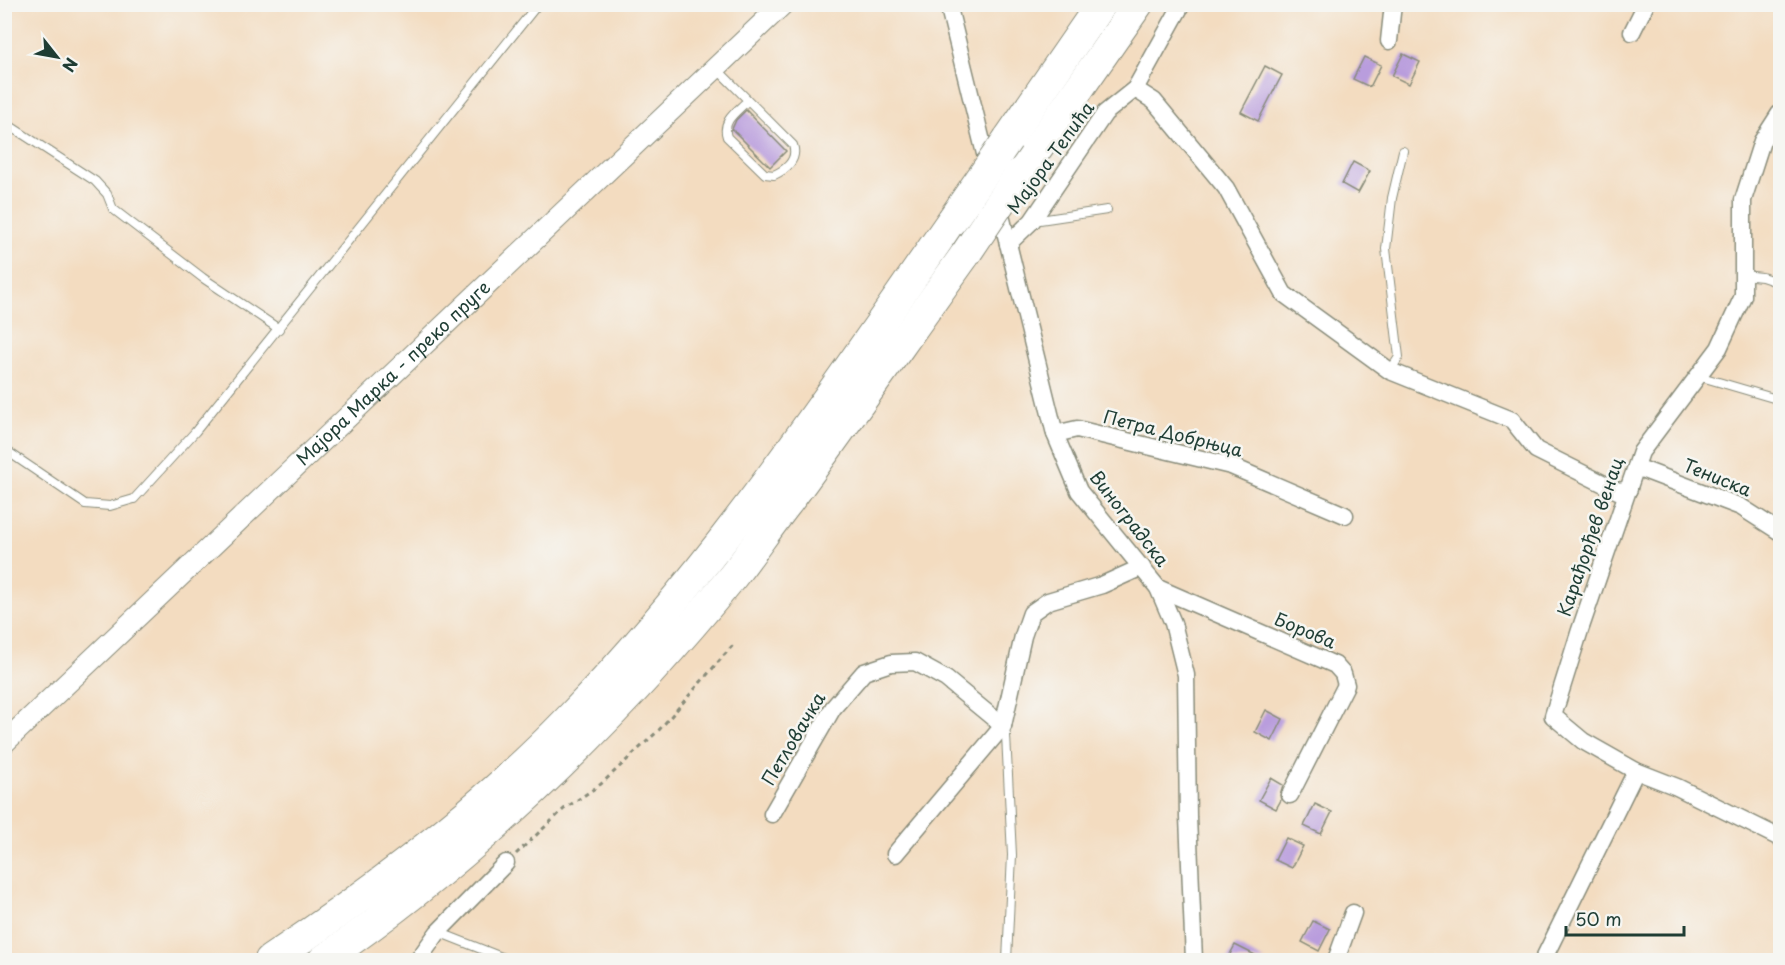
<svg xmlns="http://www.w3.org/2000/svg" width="1785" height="965" viewBox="0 0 1785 965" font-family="'Playpen Sans',sans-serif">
<rect width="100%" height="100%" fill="#f6f6f2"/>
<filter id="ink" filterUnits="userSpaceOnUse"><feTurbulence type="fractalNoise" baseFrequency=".0167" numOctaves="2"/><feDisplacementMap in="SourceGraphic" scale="12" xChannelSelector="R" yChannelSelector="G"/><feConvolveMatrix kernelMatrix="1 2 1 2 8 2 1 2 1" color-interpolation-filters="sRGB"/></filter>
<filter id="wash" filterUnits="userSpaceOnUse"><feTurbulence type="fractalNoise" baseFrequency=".008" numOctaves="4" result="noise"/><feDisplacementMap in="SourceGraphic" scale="24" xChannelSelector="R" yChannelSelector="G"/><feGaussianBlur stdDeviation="1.35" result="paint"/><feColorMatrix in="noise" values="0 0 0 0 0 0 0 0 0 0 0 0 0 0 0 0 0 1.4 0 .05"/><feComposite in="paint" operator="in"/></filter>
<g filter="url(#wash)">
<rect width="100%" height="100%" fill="#f3dcc0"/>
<g id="blocks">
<g fill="#b99ddd">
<polygon points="1403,54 1420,62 1409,84 1392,76"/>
<polygon points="1364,57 1381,65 1370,87 1353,79"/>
<polygon points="1265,66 1282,75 1258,121 1241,112"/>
<polygon points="746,110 786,151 770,167 732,129 736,120"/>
<polygon points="1353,162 1370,171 1358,193 1342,184"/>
<polygon points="1266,710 1283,719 1272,741 1255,732"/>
<polygon points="1271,778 1283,785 1280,795 1281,800 1276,809 1259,800"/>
<polygon points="1315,804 1332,812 1321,834 1304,826"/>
<polygon points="1286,838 1303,846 1292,868 1275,860"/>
<polygon points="1313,921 1330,929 1319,951 1302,942"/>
<polygon points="1235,945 1265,960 1227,960"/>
</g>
</g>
</g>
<g filter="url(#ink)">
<use href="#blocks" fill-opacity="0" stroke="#898c7a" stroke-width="1.5"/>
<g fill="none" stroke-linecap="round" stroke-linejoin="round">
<g stroke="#898c7a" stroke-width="10">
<g id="service">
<path d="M717,69L793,145C798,159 787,169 774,175L765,174L727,137C721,120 738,111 748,100"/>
<polyline points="4,122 95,181 107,194 113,209 203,278 279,329"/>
<polyline points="1033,221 1107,210"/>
<polyline points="1743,275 1762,277 1780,283"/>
<polyline points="1390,371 1399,357 1386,249 1392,198 1403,151"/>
<polyline points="1698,376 1780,400"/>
<polyline points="4,449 85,504 110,506 134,499 195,432 538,4"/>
<polyline points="1004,726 1006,735 1012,855 1007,960"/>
<polyline points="438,932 509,960"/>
</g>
</g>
<g stroke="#898c7a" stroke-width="19">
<g id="minor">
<polyline points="948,4 989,170"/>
<polyline points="1632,32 1646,4"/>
<polyline points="1389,41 1393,4"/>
<polyline points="1135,89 1154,101 1226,188 1284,294 1390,371 1512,420 1536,450 1618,491 1629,489"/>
<polyline points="1780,113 1762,141 1743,200 1743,296 1719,348 1641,452 1580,630 1553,716 1583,741 1636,771 1677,787 1780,838"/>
<polyline points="998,203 1055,434 1079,491 1158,588 1173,623 1186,675 1188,817 1194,960"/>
<polyline points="1008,244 1032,221 1105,113 1135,89 1182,4"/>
<polyline points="1055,434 1077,429 1231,466 1345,515"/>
<polyline points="1636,467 1741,507 1780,532"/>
<polyline points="1158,588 1335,665 1343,674 1346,685 1290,795"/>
<polyline points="772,814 833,708 864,672 891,663 915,662 946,679 1003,726"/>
<polyline points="895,854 1003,726 1023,636 1031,613 1048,601 1102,585 1142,567"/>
<polyline points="418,960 438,932 506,863"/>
<polyline points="1336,960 1353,913"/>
<polyline points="1543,960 1636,771"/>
</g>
</g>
<g stroke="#898c7a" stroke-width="23">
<g id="tertiary">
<path id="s1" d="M4,743L783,4"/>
</g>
</g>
<g stroke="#898c7a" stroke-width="32">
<g id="motorway">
<polyline points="1008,139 1101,4"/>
<polyline points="1020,173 1138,4"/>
<path d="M270,960C374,891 480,811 567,721C714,569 832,393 952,220"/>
<path d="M323,960C479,853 614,722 733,576C752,552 769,526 788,502C848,421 906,337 965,255"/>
</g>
</g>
<polyline stroke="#898c7a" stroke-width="3" stroke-dasharray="4.5 4.5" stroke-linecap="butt" points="516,854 564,809 601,784 659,730 733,645"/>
<use href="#service" stroke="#fff" stroke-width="8"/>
<use href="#minor" stroke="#fff" stroke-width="16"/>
<use href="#tertiary" stroke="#fff" stroke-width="21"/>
<use href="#motorway" stroke="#fff" stroke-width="30"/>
<g stroke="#898c7a" stroke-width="32" stroke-linecap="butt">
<g id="motorway-bridge">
<polyline points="952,220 1008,139"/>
<polyline points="965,255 1020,173"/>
</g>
</g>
<use href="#motorway-bridge" stroke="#fff" stroke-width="30"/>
</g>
</g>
<g text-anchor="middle" stroke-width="5" stroke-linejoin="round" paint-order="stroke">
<g font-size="18" fill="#1f3d34" stroke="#f6f6f2">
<text transform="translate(1051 158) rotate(-54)" y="6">Мајора Тепића</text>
<text dy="6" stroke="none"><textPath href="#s1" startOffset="537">Мајора Марка - преко пруге</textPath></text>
<text transform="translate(1173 434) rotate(14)" y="6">Петра Добрњца</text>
<text transform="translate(1717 478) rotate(22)" y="6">Тениска</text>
<text transform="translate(1129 519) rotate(52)" y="6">Виноградска</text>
<text transform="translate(1591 537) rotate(-71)" y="6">Карађорђев венац</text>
<text transform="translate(1305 631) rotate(23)" y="6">Борова</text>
<text transform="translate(794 739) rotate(-59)" y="6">Петловачка</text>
</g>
</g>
<rect width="1785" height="965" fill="none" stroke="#f6f6f2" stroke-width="24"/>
<g transform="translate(57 57) rotate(121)" stroke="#f6f6f2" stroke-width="4.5" paint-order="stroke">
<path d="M0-4.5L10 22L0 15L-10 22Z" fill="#1f3d34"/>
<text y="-9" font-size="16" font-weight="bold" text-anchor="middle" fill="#1f3d34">N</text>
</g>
<path d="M1566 926v9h118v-9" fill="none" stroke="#1f3d34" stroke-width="3"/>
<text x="1575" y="926" font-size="18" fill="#1f3d34" stroke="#f6f6f2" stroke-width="4.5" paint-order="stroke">50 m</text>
</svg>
